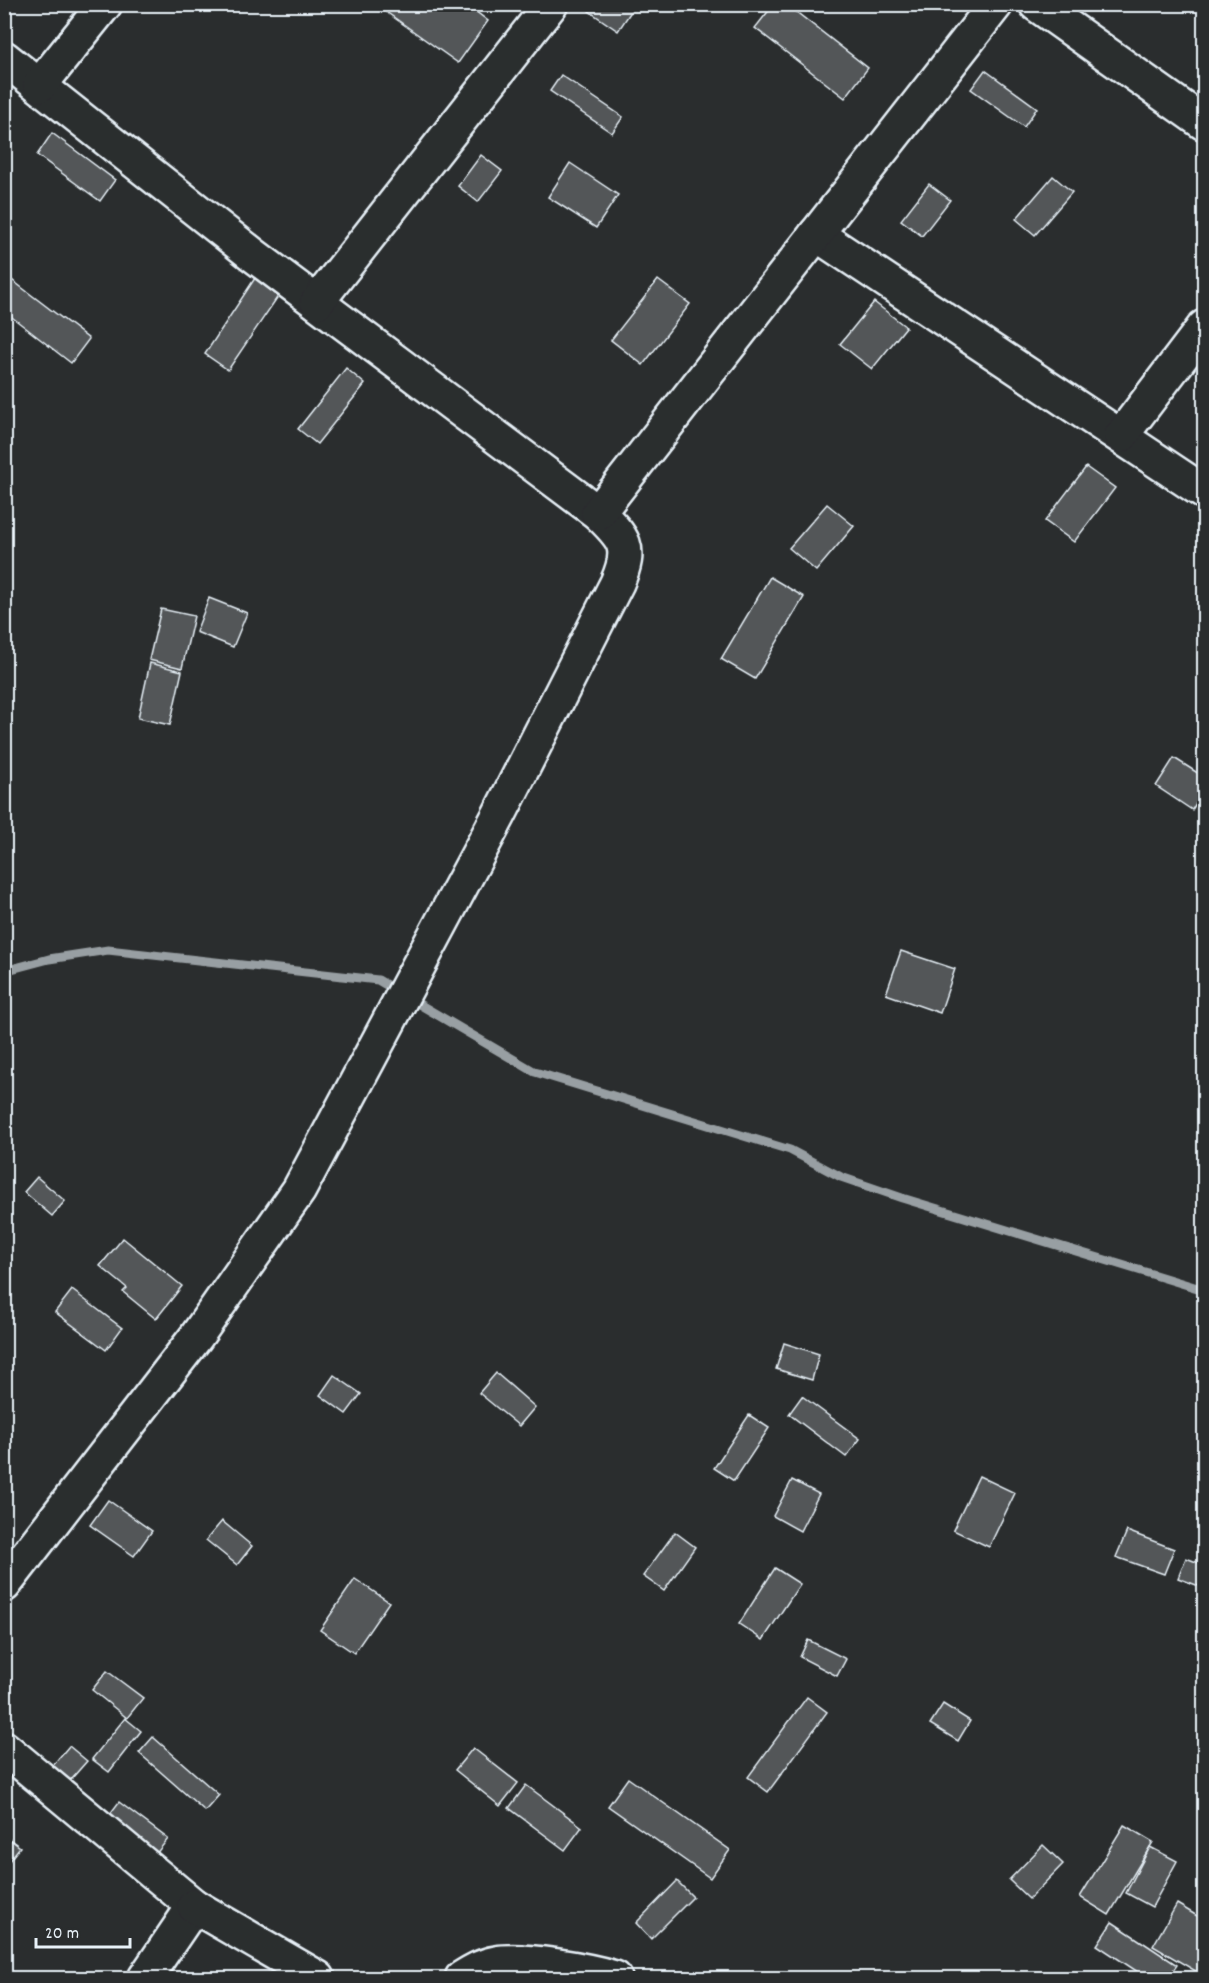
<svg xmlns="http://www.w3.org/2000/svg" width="1209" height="1983" viewBox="0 0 1209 1983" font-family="Dekko,sans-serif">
<rect width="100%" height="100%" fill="#2a2d2e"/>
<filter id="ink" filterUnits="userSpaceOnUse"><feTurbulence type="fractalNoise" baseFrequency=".0167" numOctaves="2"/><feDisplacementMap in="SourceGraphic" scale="12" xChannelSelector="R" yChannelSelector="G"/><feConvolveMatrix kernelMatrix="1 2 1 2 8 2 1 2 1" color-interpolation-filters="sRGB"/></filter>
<g filter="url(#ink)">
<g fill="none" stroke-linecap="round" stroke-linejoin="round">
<polyline stroke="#989fa3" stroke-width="9" points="4,971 49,959 108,950 378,980 535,1072 790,1150 841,1177 902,1198 1204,1290"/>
</g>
<g fill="#535759" stroke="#e8f1f8" stroke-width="1.5">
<polygon points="375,4 466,4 488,21 458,63"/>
<polygon points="593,4 636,4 618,31 589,11"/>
<polygon points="774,4 786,4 868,68 845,98 755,28"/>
<polygon points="985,70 1037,108 1024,127 971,89"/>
<polygon points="561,75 623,117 612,133 550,91"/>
<polygon points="52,133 115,180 100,201 37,155"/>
<polygon points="481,155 502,171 478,202 458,186"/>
<polygon points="570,163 618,195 596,228 548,197"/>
<polygon points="1053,176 1072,192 1035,235 1016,219"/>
<polygon points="929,184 950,200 922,236 901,220"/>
<polygon points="4,274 89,339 71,363 4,311"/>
<polygon points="257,275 281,292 228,370 205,354"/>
<polygon points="658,280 690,304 643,365 611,340"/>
<polygon points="874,302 906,327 872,369 840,344"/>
<polygon points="346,368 365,384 317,444 298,429"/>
<polygon points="1086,467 1115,488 1074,542 1045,521"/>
<polygon points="827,504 854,526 816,571 789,548"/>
<polygon points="770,577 804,597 755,679 721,659"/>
<polygon points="209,598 247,613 233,647 196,632"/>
<polygon points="161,609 194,616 182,668 149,660"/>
<polygon points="150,663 182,671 170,725 138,718"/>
<polygon points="1174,758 1204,777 1204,790 1192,810 1156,786"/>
<polygon points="901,951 955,969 940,1013 886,994"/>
<polygon points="37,1177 65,1201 52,1216 24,1192"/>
<polygon points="123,1238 182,1286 156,1319 123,1292 127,1288 100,1266"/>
<polygon points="72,1290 122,1328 106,1350 55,1312"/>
<polygon points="784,1343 819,1354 812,1380 776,1369"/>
<polygon points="496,1373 535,1407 519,1426 479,1393"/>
<polygon points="334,1375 361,1394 346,1414 320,1395"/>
<polygon points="802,1396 860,1439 846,1457 789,1414"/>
<polygon points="749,1415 769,1428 734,1481 714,1468"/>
<polygon points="979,1476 1015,1493 989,1547 953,1530"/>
<polygon points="792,1480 819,1494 800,1531 773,1516"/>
<polygon points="108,1500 152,1531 134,1556 90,1525"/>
<polygon points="222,1521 252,1546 237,1565 206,1540"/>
<polygon points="1127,1531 1174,1549 1164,1574 1116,1557"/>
<polygon points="675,1532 695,1547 664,1591 643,1576"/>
<polygon points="1186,1558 1204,1565 1204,1588 1178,1578"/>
<polygon points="775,1568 800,1584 763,1640 739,1624"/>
<polygon points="355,1579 389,1602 354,1653 320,1630"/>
<polygon points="808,1640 846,1659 837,1676 800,1657"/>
<polygon points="107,1671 143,1698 127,1718 92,1690"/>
<polygon points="807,1697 827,1712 768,1792 748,1777"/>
<polygon points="943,1704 970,1721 958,1741 930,1724"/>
<polygon points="125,1718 141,1731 109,1772 92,1759"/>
<polygon points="153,1737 219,1795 205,1811 139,1753"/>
<polygon points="69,1746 87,1761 65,1786 47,1772"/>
<polygon points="473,1748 518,1783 500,1806 455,1770"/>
<polygon points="628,1778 730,1850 710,1878 608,1806"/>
<polygon points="526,1785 582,1827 565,1850 509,1808"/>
<polygon points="119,1802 168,1839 151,1860 103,1823"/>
<polygon points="1124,1825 1153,1842 1109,1915 1080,1897"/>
<polygon points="4,1835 20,1847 4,1867"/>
<polygon points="1043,1845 1063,1864 1029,1899 1009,1880"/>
<polygon points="1150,1847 1177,1861 1152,1907 1126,1893"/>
<polygon points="677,1881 693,1897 651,1939 636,1923"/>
<polygon points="1177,1904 1204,1920 1204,1976 1153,1946"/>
<polygon points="1112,1922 1177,1965 1168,1978 1147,1978 1097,1945"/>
</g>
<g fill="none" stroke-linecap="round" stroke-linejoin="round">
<g stroke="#e8f1f8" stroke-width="38">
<g id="minor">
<polyline points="1036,4 1204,123"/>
<path d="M4,58L252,254L598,513C624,538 633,547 617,583L499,815L299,1190L196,1337L4,1585"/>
<polyline points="40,85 105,4"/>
<polyline points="816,234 1204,492"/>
<polyline points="317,302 551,4"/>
<polyline points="1121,436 1204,327"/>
<polyline points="598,513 996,4"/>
<polyline points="4,1748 194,1906 145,1978"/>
<polyline points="194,1906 318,1978"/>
<path d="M462,1978C473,1971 483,1965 496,1963C523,1958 588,1970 615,1978"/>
</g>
</g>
<use href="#minor" stroke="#2a2d2e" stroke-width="33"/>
</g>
</g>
<rect width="1209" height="1983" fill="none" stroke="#2a2d2e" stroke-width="24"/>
<rect x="12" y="12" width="1185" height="1959" fill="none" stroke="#e8f1f8" stroke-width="2" filter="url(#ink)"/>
<path d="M36 1938v9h94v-9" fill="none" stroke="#e8f1f8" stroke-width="3"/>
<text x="45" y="1938" font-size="18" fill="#e8f1f8" stroke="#2a2d2e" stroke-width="4.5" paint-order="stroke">20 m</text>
</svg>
